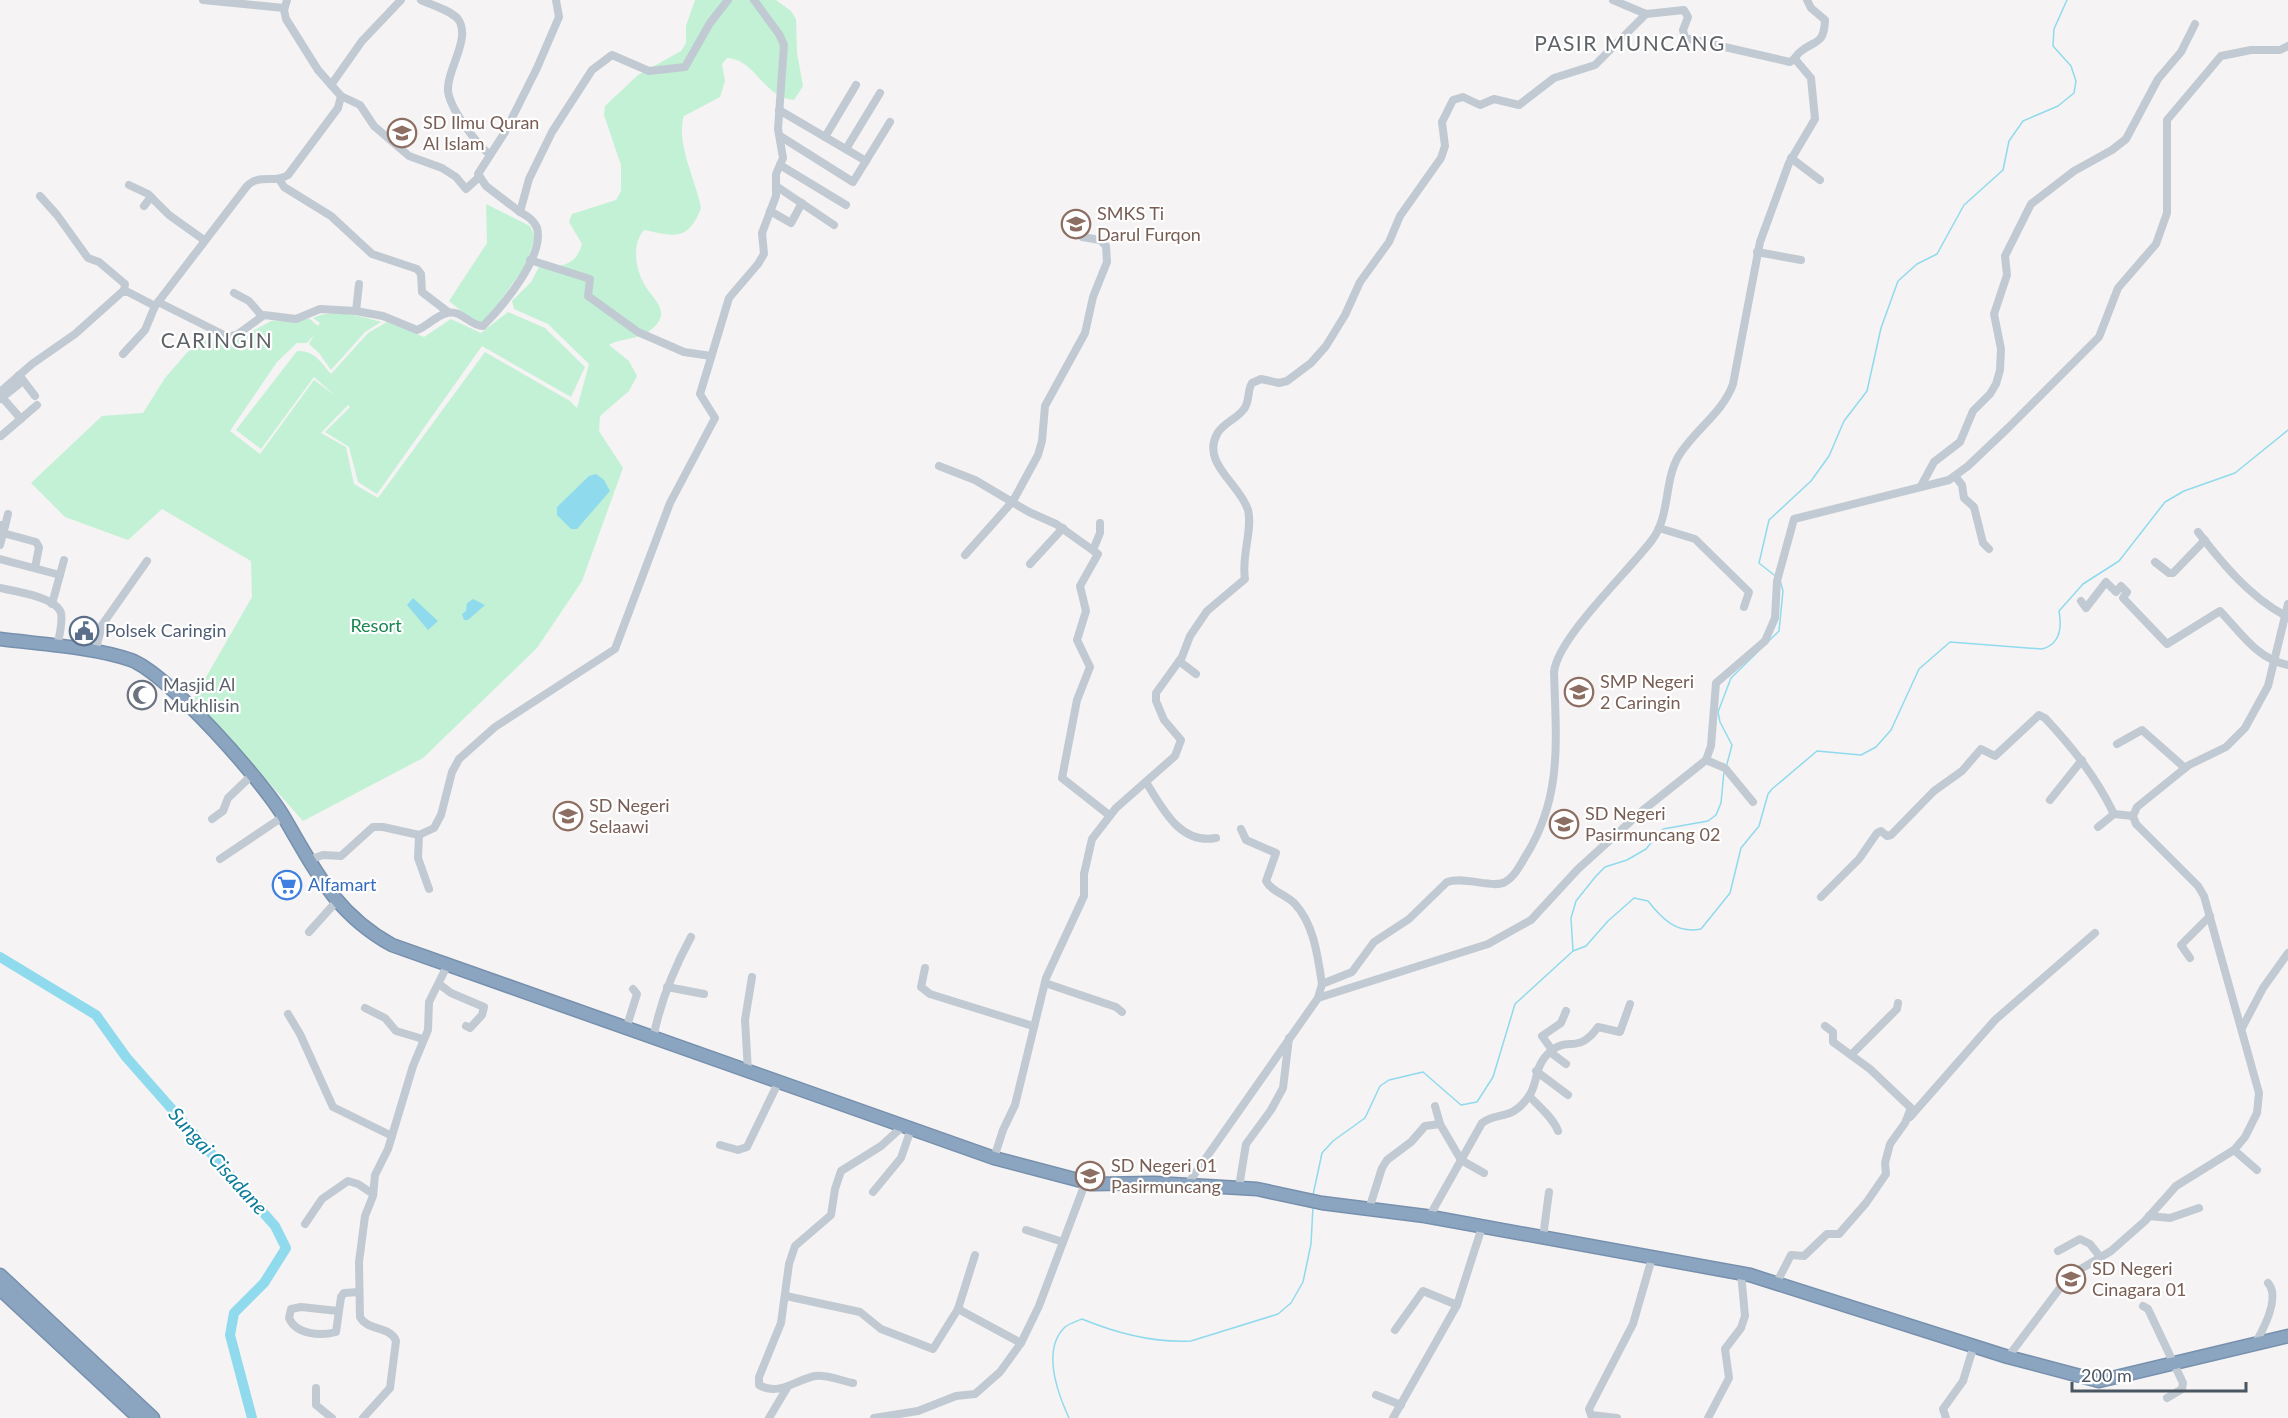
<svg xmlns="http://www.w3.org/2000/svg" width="2288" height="1418" viewBox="0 0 2288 1418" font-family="Lato,sans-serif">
<rect width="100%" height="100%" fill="#f5f3f3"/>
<g fill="#c3f1d5">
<path d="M695,0H776L791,11L796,19L797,53L803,86L794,100C762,97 757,60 727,58L722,64L725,81L720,97L684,116C675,142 697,183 701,208C688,242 674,236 644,230C632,244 635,266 643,282C652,300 676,312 648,332C636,340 620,338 609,345L629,361L637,376L629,391L600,416L599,431L623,468L582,581L537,648L423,758L303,821L194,698L252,597L251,561L162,509L128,540L65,517L31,483L102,416L143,413L165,378L198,340L235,341L271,321L310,319L318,326L320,323L313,318C333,308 361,316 381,322L365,332L331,370L319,353L309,344L314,335L307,343H297L277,362L230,431L260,454L314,380L336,396L314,377L261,449L236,430L297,351C314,350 321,362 331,374L368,333L387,322L424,337L451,319L481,333L508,312L545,328L585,367L571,397L482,346L377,494L358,482L349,447L325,432L350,407L348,405L321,433L346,447L354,484L378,498L485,352L570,401L577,408L589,364L548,324L514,309L512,301L531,282L540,265C560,268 576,266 582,244L569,222L572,214L616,200L621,191V165L604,115L605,106L638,75L681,51L686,43V26Z"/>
<polygon points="486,204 530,226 535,237 526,265 484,323 474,321 449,301 487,243"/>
</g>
<g fill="#90daee">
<polygon points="596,474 604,480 610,491 577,529 571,529 557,515 557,507 589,476"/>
<polygon points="413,598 438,621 428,630 407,605"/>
<polygon points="473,599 485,605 468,620 464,620 462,614 466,611 467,603"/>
</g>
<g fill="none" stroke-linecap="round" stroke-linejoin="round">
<g stroke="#90daee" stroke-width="1.5">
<polyline points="1774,575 1759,563 1769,520 1811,481 1829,456 1844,421 1867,391 1881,328 1898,281 1917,264 1937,254 1964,205 2003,170 2009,141 2023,121 2058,106 2074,93 2076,81 2071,66 2053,46 2054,29 2067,0"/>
<polyline points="1727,764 1732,745 1720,722 1718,712 1731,678 1779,631 1783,591 1780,580"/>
<polyline points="1573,951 1571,918 1576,901 1596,876 1605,867 1627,860 1646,849 1663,829 1708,821 1716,815 1721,803 1724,771"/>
<path d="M1313,1195L1322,1153L1333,1141L1365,1118L1380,1086L1389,1080L1423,1072L1461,1105L1477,1102L1493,1077L1515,1004L1573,951L1586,946L1608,921L1634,898L1648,901C1662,919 1677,934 1701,929L1730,893L1741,848L1759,826L1768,794L1772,789L1817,751L1861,755L1876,747L1891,730L1919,669L1950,642L2042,649C2060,644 2062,627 2059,611L2083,584L2119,561L2165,502L2184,491L2235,473L2288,430"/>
<path d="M1069,1418C1058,1394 1041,1350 1065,1327C1069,1324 1077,1321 1082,1319C1116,1333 1154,1343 1191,1341L1278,1314L1291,1303L1303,1282L1311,1244L1313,1206"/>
</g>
<polyline stroke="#90daee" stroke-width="10" points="0,957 96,1015 126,1057 275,1226 286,1248 264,1283 234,1313 230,1335 252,1418"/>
<g stroke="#7690ad" stroke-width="15">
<g id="highway">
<path d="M0,639C39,644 94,647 131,660C168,674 264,782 285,819C316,872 336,914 392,945L994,1158L1093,1184L1154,1183L1257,1189L1322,1203L1425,1216L1750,1275L2008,1357L2099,1381L2288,1336"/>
<polyline points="0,1275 153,1418"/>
<polyline points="0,1289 139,1418"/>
</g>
</g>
<g stroke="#c1cad2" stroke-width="8">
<polyline points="203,0 284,8"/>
<path d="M421,0C432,5 450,10 458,19C472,38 446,71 448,91C450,109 476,143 490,155"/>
<path d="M1613,0L1646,14L1684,10L1688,17L1683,30L1685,38L1790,62C1796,59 1795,56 1800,52C1816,39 1824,45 1825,20L1811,8L1807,0"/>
<polyline points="331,85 362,41 401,0"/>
<polyline points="341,96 360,105 374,126 409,156 442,168 456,177 466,189 478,178"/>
<polyline points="779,110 866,161"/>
<polyline points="780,136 853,182 890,122"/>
<polyline points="825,137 856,85"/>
<polyline points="846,149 880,93"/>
<polyline points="1791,158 1820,180"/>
<polyline points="780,165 846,205"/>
<polyline points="279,179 284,187 331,216 372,254 417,269 421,274 422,292 448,312"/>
<polyline points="129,185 148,194 169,215 204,240"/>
<polyline points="776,186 834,225"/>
<polyline points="40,196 57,215 88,258 99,262 125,284 124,291"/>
<polyline points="144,206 151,197"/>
<polyline points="770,211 791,223 802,203"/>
<polyline points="520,212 486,186 478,174 505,132 537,68 559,17 556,0"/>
<polyline points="1757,252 1801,260"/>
<polyline points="530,260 590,279 588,296 638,332 684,352 711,356"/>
<polyline points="234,293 249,301 262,316"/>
<path d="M158,302L228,337L238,334L264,315L296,319L320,309L356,311L383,316L417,330C428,326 435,316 447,313C461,309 470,326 483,326C502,307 545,256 537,228C534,220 527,216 520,212L529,179L552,132L592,70L612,55L649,71L685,67L710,23L728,0"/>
<polyline points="356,311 359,284"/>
<polyline points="123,354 145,330 155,306"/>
<polyline points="19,375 35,396"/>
<path d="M0,392L32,364L75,334L122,292H128L155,306L247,186C260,173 274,184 288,175L338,108L341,96L318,70L286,19L284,10L287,0"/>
<polyline points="0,395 21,419"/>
<polyline points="0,399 19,384"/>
<polyline points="1,436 37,405"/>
<polyline points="939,466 975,480 1029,512 1056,524 1098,554 1080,586 1086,611 1077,640 1090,667 1077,700 1062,778 1109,815"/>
<polyline points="1955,476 1962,485 1964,498 1974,507 1983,543 1989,549"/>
<polyline points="1921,486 1934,462 1960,442 1973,411 1990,394 1996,384 2000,370 2001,349 1994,314 2007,275 2005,256 2031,204 2074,171 2112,150 2126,139 2158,79 2181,52 2195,24"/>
<polyline points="0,525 5,526 0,545"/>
<polyline points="5,526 8,514"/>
<polyline points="1659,528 1695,539 1749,592 1744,607"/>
<path d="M2198,532C2222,563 2249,596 2284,615"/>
<polyline points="3,533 36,542 39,547 35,568"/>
<polyline points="1093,550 1100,533 1100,523"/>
<polyline points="965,555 1013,501 1038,455 1042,441 1045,406 1085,333 1093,297 1107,262 1106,246 1100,240 1082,237 1070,217"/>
<polyline points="0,559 60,575"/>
<polyline points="2155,562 2169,573 2173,573 2205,540"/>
<polyline points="1030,564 1063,528"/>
<path d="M0,588C14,591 56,597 61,613C63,623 59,637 57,647"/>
<path d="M2081,601L2086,608L2106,582L2116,592L2121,586L2127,592L2123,598L2167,644L2220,611C2241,633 2257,659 2288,665"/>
<polyline points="52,604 64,560"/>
<polyline points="95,652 102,625 147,561"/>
<polyline points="1179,661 1196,674"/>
<polyline points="2117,744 2142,730 2185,768"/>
<polyline points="1706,760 1725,768 1753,802"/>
<path d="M1146,782C1162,808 1180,845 1216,838"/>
<polyline points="2050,800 2082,760"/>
<polyline points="212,819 223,811 228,798 252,775"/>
<polyline points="2098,827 2114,814"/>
<path d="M1241,829L1246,840L1276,853L1266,881C1272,892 1287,895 1295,904C1314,924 1318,958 1322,984"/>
<polyline points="419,835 418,858 429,889"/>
<polyline points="220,859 284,816"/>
<polyline points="308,860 323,855 341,856 373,827 383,827 419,835 434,828 441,815 452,772 459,759 495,727 615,649 670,503 715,418 700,394 729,298 758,264 764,254 762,233 776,196 776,174 783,158 778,129 784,45 779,34 754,0"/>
<path d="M1821,897L1859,859L1877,833L1881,831L1887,836L1891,835L1934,791L1962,771L1981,749L1995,756L2039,715L2045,718C2073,748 2096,777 2114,814L2133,816"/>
<polyline points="309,932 336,902"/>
<polyline points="2190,958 2181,945 2210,916"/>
<polyline points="925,968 921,987 930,994 1033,1026"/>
<polyline points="1045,983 1116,1007 1122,1012"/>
<polyline points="439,984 451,993 484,1007 482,1015 470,1028 466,1026"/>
<polyline points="667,987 704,994"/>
<polyline points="1318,998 1488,944 1531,920 1578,869 1642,811 1706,760 1711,746 1716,683 1765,641 1775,618 1777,581 1794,519 1949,480 1968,466 2008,428 2099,337 2118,288 2156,244 2167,213 2167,120 2221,56 2251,50 2280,50 2288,46"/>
<polyline points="365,1008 385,1018 396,1031 423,1039"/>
<polyline points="288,1014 300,1034 333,1107 392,1136"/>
<polyline points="2242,1028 2263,988 2288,953"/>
<polyline points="626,1029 637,994 633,989"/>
<path d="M653,1039C660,1002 673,970 691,937"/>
<polyline points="1552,1050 1542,1036 1561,1023 1566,1011"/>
<polyline points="1550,1052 1566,1064"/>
<polyline points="1851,1055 1897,1009 1898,1003"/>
<polyline points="1536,1071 1568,1095"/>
<polyline points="748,1072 745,1020 752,977"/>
<path d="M1529,1096C1539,1106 1554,1119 1558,1131"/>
<polyline points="1435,1106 1440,1124 1461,1160 1484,1173"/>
<polyline points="1910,1117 1995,1020 2095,933"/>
<polyline points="720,1145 738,1150 747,1147 778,1083"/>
<polyline points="2234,1150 2257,1170"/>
<path d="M994,1158L1003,1130L1015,1105L1046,978L1084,896V874L1092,839L1116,808L1175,756L1181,740L1164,720L1156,701V693L1182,657L1190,636L1207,611L1245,579C1241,556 1253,530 1248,510C1240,484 1201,463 1217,434C1223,423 1237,419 1244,409C1250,401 1247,391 1252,383L1261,379L1279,383L1287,381L1311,363L1326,346L1345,315L1360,282L1389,242L1400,216L1441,158L1445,146L1442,122L1453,100L1463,97L1480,105L1494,99L1519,105L1554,78L1595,65L1646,14"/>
<path d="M1187,1185L1318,998L1322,984L1352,972L1374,942L1409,919L1447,882C1466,876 1493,889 1505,882C1514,877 1520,866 1525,857C1563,797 1556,740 1554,672C1558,637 1629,571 1652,540C1670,517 1664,482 1678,457C1693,431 1723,413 1733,384L1760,242L1789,163L1815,119L1811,78L1795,59"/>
<polyline points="1239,1187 1246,1144 1271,1110 1283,1088 1289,1038"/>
<polyline points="873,1192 901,1158 911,1129"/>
<polyline points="1369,1209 1382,1168 1387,1160 1411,1142 1425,1126 1440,1124"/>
<polyline points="2149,1216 2170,1218 2199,1208"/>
<path d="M1429,1217L1482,1123C1498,1111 1511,1122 1529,1096C1539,1082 1533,1066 1551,1051C1568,1036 1578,1055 1598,1027L1620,1032L1630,1004"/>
<polyline points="305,1224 322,1199 348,1181 358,1184 373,1194"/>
<polyline points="1026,1230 1063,1242"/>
<polyline points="1543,1237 1549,1192"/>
<polyline points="2058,1251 2080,1239 2090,1244 2101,1258"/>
<polyline points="1777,1282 1791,1255 1804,1256 1827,1234 1839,1234 1866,1203 1886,1174 1885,1163 1890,1144 1905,1123 1911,1108 1870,1069 1833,1042 1833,1032 1825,1026"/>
<polyline points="786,1296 860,1312 881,1329 933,1349 958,1309 975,1255"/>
<polyline points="2143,1306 2148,1309 2183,1383 2182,1389 2167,1398"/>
<polyline points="958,1309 1021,1343"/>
<path d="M338,1311L301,1307L291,1309L289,1318C296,1335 321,1336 336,1332L341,1297L344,1293L359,1292"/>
<polyline points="1395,1330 1423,1291 1457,1305"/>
<path d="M2255,1344C2263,1330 2281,1297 2268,1283"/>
<polyline points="2008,1357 2069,1276 2111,1251 2145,1221 2176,1186 2234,1150 2245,1137 2257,1113 2259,1093 2204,896 2198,886 2136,824 2133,816 2137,807 2189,765 2226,747 2245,728 2268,686 2288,604"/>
<path d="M853,1383C842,1381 826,1374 815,1376C797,1379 779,1397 759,1385V1377L781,1323L789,1264L795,1246L831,1215L835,1189L841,1171L881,1146L902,1127"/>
<polyline points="316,1388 316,1405 332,1418"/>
<polyline points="1376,1395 1401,1405"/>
<path d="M363,1418L390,1388L396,1341C391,1326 367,1331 360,1317L359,1262L365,1216L373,1196L375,1175L388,1149L413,1066L428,1030L429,1002L447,966"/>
<polyline points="769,1418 787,1388"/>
<polyline points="874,1418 918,1411 956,1396 975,1394 1000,1372 1021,1343 1039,1306 1086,1181"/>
<polyline points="1393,1418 1457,1305 1482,1227"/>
<polyline points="1617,1418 1591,1415 1589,1409 1633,1324 1652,1258"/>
<polyline points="1708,1418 1729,1378 1725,1349 1741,1328 1745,1316 1741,1273"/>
<polyline points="1946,1418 1943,1409 1963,1381 1974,1345"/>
</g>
<use href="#highway" stroke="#8ba5c1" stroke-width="12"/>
</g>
<defs>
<g id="school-ring" transform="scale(1.5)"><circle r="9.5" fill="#fff" stroke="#8d6e63" stroke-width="1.5"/><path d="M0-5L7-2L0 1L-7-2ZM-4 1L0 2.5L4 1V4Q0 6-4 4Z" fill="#8d6e63"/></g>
<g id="civic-ring" transform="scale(1.5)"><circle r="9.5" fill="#fff" stroke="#5c6f8a" stroke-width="1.5"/><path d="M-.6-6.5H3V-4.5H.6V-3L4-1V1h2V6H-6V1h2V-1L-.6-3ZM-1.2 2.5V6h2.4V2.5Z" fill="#5c6f8a"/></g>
<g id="mosque-ring" transform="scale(1.5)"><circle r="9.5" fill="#fff" stroke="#6b7280" stroke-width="1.5"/><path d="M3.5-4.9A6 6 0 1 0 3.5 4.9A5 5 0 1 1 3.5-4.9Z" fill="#6b7280"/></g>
<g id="supermarket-ring" transform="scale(1.5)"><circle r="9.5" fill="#fff" stroke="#3f7fe0" stroke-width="1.5"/><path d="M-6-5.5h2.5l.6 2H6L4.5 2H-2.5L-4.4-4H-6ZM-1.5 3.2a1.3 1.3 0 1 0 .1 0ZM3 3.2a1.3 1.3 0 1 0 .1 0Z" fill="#3f7fe0"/></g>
</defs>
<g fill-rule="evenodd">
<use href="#school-ring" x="402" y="133"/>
<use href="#school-ring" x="1076" y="224"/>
<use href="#civic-ring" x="84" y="631"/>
<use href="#school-ring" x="1579" y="692"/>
<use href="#mosque-ring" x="142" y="695"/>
<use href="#school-ring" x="568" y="816"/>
<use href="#school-ring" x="1564" y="824"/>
<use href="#supermarket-ring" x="287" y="885"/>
<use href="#school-ring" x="1090" y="1176"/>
<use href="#school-ring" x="2071" y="1279"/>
</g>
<g text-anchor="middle" stroke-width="4.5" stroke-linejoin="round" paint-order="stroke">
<g font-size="18" fill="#785e54" stroke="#fff" text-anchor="start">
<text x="423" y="129">SD Ilmu Quran<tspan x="423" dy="21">Al Islam</tspan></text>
<text x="1097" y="220">SMKS Ti<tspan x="1097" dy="21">Darul Furqon</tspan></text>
<text x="1600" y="688">SMP Negeri<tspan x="1600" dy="21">2 Caringin</tspan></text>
<text x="589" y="812">SD Negeri<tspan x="589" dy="21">Selaawi</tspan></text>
<text x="1585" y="820">SD Negeri<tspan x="1585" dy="21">Pasirmuncang 02</tspan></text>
<text x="1111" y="1172">SD Negeri 01<tspan x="1111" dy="21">Pasirmuncang</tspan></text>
<text x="2092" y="1275">SD Negeri<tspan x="2092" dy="21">Cinagara 01</tspan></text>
</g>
<g font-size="18" fill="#17864f" stroke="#fff">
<text x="376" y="632">Resort</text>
</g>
<g font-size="18" fill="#4e5e75" stroke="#fff" text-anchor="start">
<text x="105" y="637">Polsek Caringin</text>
</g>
<g font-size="18" fill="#5b616d" stroke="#fff" text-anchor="start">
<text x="163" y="691">Masjid Al<tspan x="163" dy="21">Mukhlisin</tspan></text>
</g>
<g font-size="18" fill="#366cbe" stroke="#fff" text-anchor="start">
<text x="308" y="891">Alfamart</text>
</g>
<g font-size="20" font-style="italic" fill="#0c7c9b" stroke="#fff">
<text transform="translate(218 1161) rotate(48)" y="7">Sungai Cisadane</text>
</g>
<g font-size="21" letter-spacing="1.5" fill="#5f6368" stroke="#fff">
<text x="1630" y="51">PASIR MUNCANG</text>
<text x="217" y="348">CARINGIN</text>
</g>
</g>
<path d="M2072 1382v9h174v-9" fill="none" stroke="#4a5661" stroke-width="3"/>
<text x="2081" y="1382" font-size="18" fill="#4a5661" stroke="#ffffff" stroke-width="4.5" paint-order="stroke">200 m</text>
</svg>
